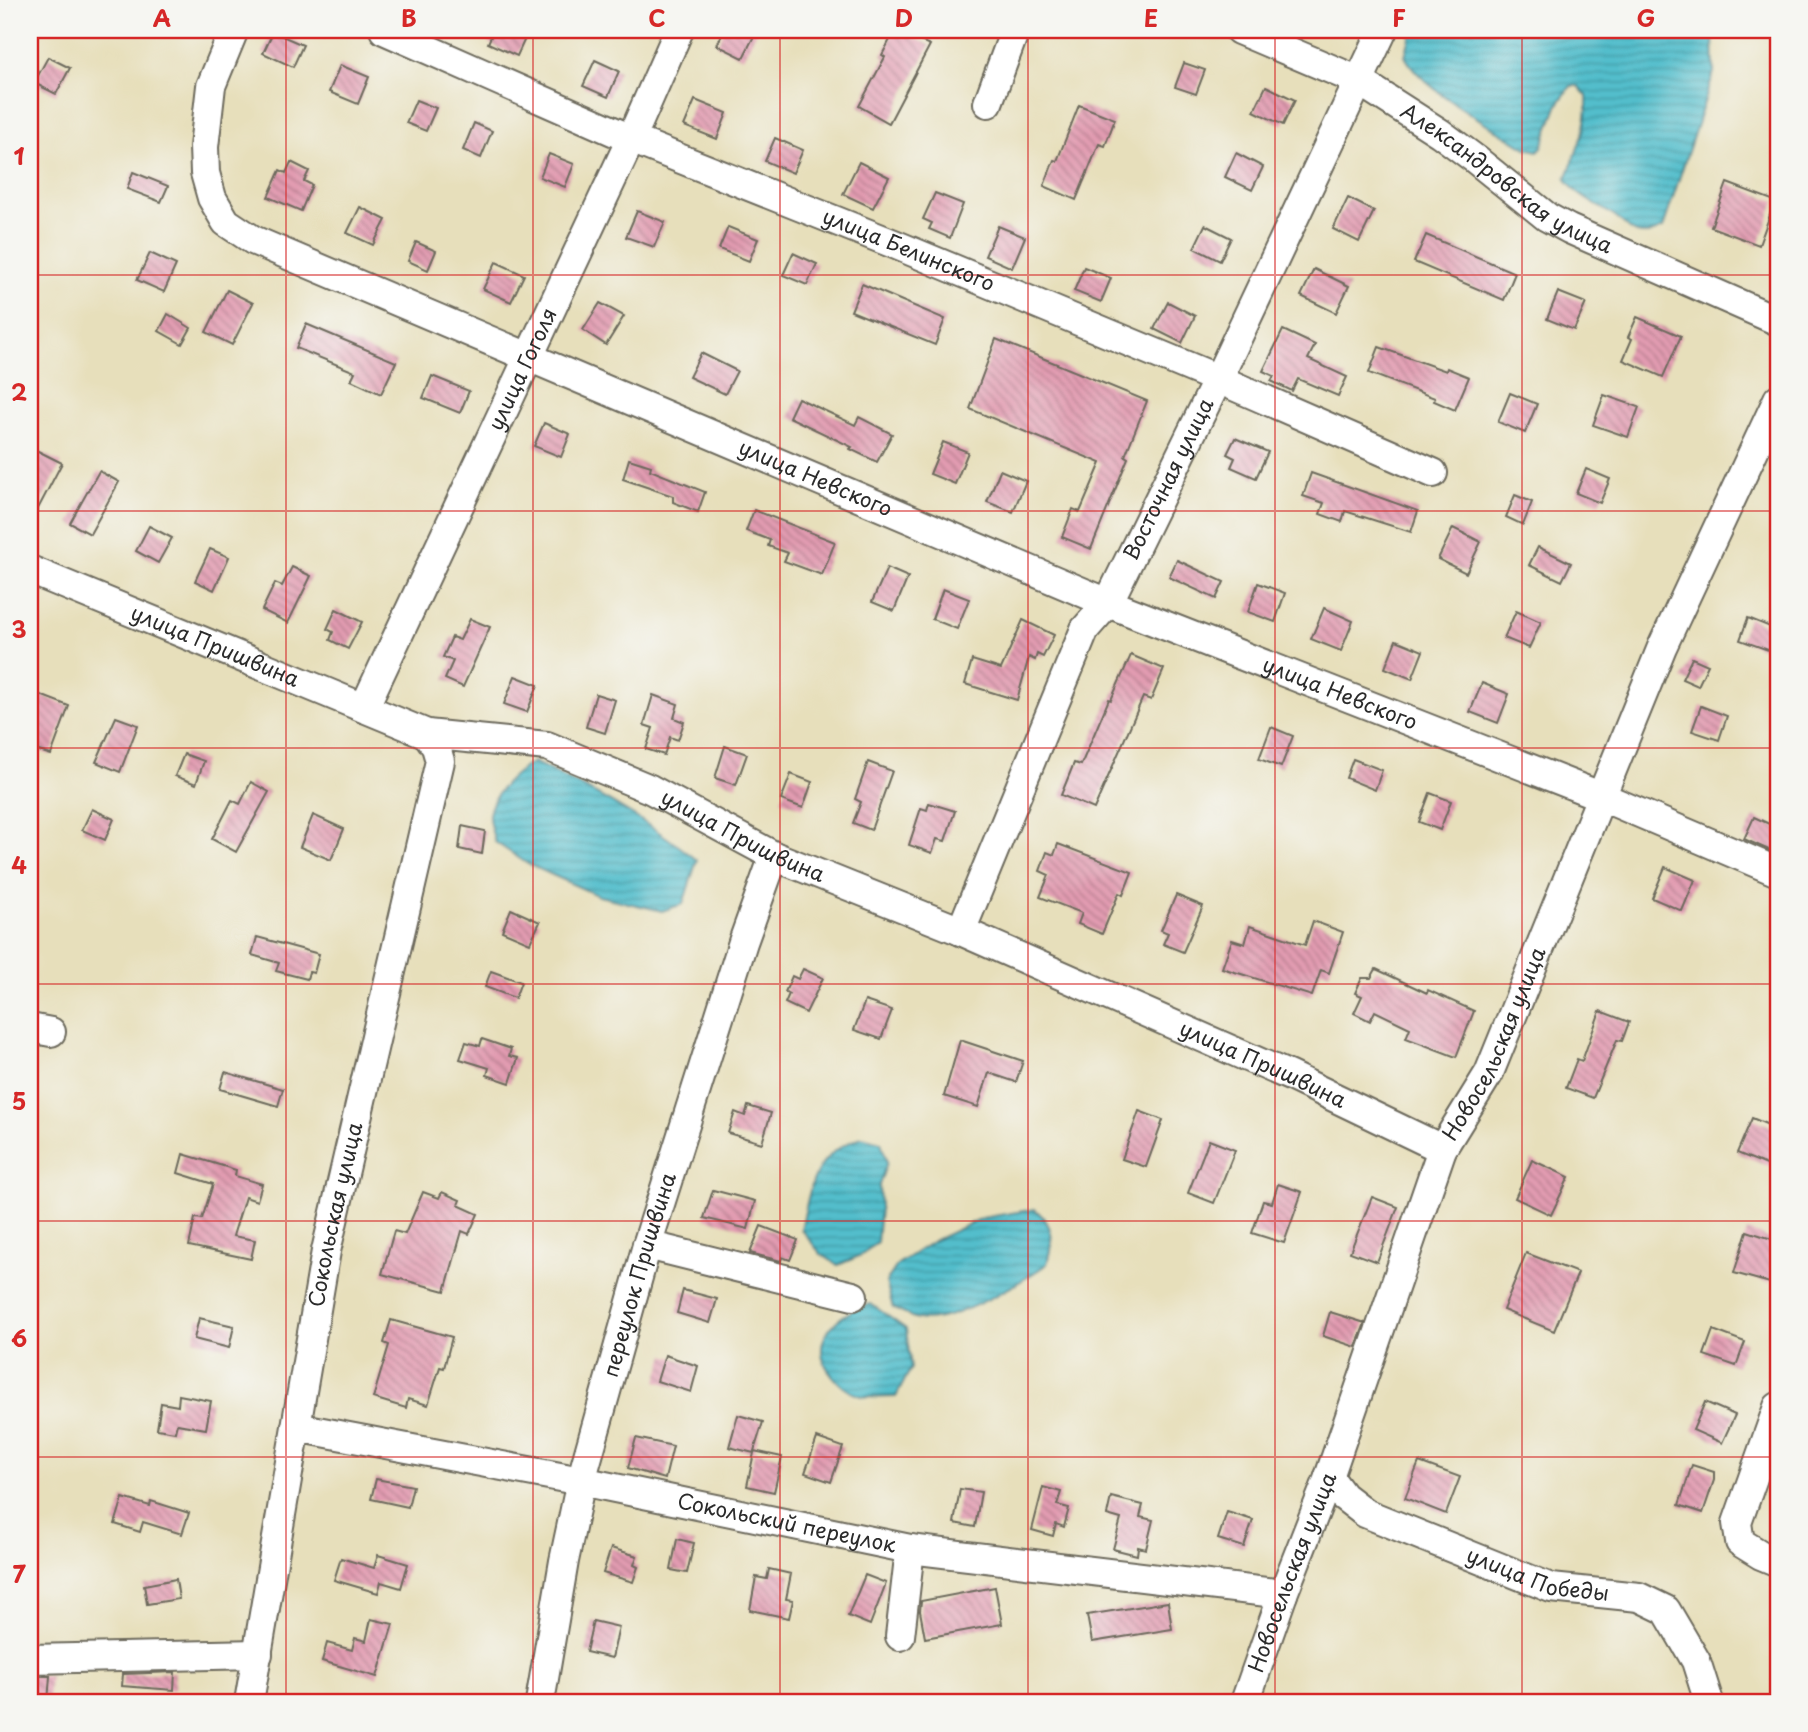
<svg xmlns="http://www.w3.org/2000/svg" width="1808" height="1732" viewBox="0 0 1808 1732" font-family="'Playpen Sans',sans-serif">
<defs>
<pattern id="water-rules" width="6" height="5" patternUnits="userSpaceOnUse" patternTransform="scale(1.75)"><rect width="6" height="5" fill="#52becc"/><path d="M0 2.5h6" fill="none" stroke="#449ba6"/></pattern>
<pattern id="building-back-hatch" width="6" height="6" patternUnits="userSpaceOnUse" patternTransform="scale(1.75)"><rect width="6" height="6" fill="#e29bb1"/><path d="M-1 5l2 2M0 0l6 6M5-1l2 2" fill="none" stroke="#b77f90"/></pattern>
</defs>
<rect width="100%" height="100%" fill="#f6f6f2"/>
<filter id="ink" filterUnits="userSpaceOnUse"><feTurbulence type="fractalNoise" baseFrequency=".0143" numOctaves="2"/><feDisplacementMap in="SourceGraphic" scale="14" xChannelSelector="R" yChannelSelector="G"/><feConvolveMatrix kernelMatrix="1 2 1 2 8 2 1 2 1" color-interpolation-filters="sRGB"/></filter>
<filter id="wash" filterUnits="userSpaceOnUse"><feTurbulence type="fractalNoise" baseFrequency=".00686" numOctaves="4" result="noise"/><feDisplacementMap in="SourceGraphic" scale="28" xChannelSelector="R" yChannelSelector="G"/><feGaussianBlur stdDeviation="1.57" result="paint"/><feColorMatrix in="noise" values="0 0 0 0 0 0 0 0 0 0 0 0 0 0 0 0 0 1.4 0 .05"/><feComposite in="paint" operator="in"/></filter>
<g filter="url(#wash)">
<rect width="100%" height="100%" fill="#e7dfbb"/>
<g fill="url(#water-rules)" stroke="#3e747c" stroke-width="2">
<path d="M1412,30H1708L1713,33L1714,72L1663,228C1654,232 1647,236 1637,233C1629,231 1626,224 1619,220C1601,205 1579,200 1566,179C1576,154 1589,123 1587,96L1578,86H1571L1558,104L1542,147L1538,151L1526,148C1492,126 1422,90 1405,56Z"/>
<path d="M533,762C591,790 647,820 697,860L683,904L662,911L599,896L528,864L495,842C493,834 488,822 489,814C494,791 513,774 533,762Z"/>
<path d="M862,1137L881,1142L887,1162L879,1185L880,1208L877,1242L862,1255L838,1265L821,1254L801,1229C812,1183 812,1155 862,1137Z"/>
<path d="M1035,1209C1056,1228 1053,1238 1047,1264C1021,1282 950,1326 918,1319C910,1318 901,1312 893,1308L886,1282L898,1264L933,1241L982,1218Z"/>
<path d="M871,1304L906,1329L911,1368L896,1397C884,1397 868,1399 858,1395C846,1391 839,1384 832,1375C805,1341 838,1312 871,1304Z"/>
</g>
<g id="blocks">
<g fill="url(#building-back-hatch)">
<polygon points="494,30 529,30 517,56 488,43"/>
<polygon points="724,30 757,30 743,58 717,45"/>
<polygon points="895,30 930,45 889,123 859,106 885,57 882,55"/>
<polygon points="273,32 303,45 293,67 263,53"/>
<polygon points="48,57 70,68 56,94 34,83"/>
<polygon points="595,60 619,71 608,97 583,86"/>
<polygon points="1184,63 1205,70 1196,94 1175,87"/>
<polygon points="340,65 369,77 358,104 329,92"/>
<polygon points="1266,86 1295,100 1283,125 1254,111"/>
<polygon points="416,100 436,108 426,131 406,123"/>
<polygon points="695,100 727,113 717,139 684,126"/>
<polygon points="1079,105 1115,119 1105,146 1099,144 1076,200 1044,186 1054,160 1057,161"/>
<polygon points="474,123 492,131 481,158 463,150"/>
<polygon points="775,138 803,150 793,173 765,161"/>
<polygon points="1236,153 1263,167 1252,190 1225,177"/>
<polygon points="549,154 574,164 565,187 540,177"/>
<polygon points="291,162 309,171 304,181 312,185 301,211 268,197 280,170 286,173"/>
<polygon points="859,162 889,177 873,208 843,194"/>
<polygon points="133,172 168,186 161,202 127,189"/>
<polygon points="1727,183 1775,201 1759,245 1711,227"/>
<polygon points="935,193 963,204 950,238 929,229 932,223 923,219"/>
<polygon points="1348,198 1374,211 1359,242 1333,229"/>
<polygon points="360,207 386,220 373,245 347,233"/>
<polygon points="637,211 665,222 654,247 626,237"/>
<polygon points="1205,225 1231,238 1220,261 1194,248"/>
<polygon points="998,226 1025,237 1012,268 985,256"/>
<polygon points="728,227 758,239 749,261 719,249"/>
<polygon points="1426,235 1515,273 1504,300 1414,262"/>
<polygon points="416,242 436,251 428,270 408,261"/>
<polygon points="150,253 176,265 164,292 137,280"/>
<polygon points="793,253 817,264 807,285 783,275"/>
<polygon points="496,262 524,275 511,302 483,289"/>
<polygon points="1084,267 1111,278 1101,302 1074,291"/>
<polygon points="1314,269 1349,286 1336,313 1301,296"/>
<polygon points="862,284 945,319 935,345 851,311"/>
<polygon points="227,290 253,303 232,345 206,332"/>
<polygon points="1558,292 1586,303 1574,330 1547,319"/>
<polygon points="1168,302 1195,316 1182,343 1154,329"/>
<polygon points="600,303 624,316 606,345 583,330"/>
<polygon points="168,314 191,328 182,344 159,331"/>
<polygon points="1637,317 1681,336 1663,377 1623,360 1632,339 1628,337"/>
<polygon points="306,324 396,362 381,394 351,380 355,372 296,348"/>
<polygon points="1283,330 1315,345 1308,359 1347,377 1338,396 1298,379 1292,391 1271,381 1274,376 1263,371"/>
<polygon points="996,339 1147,401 1125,456 1128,458 1091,549 1062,537 1073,509 1080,512 1101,463 970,409"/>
<polygon points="1379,347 1446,371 1447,368 1469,377 1455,410 1434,401 1435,398 1369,373"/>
<polygon points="701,353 737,371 725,394 689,377"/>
<polygon points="432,376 469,391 460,413 423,398"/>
<polygon points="1510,393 1537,404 1525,433 1498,422"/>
<polygon points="1604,395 1639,407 1628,437 1593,425"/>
<polygon points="798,398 855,425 859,417 892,434 877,462 850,449 852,447 789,417"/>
<polygon points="544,423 570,434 561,457 534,446"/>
<polygon points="1235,438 1268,452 1256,478 1231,467 1235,458 1227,454"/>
<polygon points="943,442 968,452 955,484 930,474"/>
<polygon points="30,447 62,463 30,524"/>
<polygon points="629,459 651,466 650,470 705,492 698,512 673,502 673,496 623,479"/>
<polygon points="1586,469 1610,479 1600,503 1576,493"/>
<polygon points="1000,470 1026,481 1013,512 987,502"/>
<polygon points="99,471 119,482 90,534 70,523"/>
<polygon points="1311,473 1418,511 1411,532 1345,511 1342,522 1320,514 1324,503 1303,496"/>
<polygon points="1515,495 1532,502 1523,525 1506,517"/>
<polygon points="754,510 835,542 822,575 784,561 788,553 768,546 770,540 746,531"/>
<polygon points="149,526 172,538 158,563 136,551"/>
<polygon points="1453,528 1481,542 1466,573 1438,559"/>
<polygon points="1538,547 1571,563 1562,581 1529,565"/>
<polygon points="210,549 229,557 214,590 195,581"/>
<polygon points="1177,560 1224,582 1216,599 1169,577"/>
<polygon points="292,567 311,576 288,623 262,610 275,583 282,586"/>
<polygon points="887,568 908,577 894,611 872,602"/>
<polygon points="1258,583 1285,593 1275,622 1248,612"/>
<polygon points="943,589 969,599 957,629 932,619"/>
<polygon points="1324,608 1353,621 1341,651 1311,639"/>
<polygon points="336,609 362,622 348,649 330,640 333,632 327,629"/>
<polygon points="1516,611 1541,622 1529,648 1504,638"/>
<polygon points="1748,618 1778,630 1771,651 1740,640"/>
<polygon points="470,619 490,627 463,687 445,679 453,661 443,657 452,637 460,640"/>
<polygon points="1023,620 1054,635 1043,657 1037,654 1035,660 1029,657 1017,700 965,684 972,660 1001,669"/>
<polygon points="1396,640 1423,651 1412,679 1385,668"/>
<polygon points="1131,655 1164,669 1151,700 1143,697 1094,809 1061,795 1074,763 1081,765 1109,699 1111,700"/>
<polygon points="1692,658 1708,665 1698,686 1682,679"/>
<polygon points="515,676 538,685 527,712 504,704"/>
<polygon points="1482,683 1509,694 1498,723 1470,712"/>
<polygon points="30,691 69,706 51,755 30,748"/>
<polygon points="596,694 615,700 605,733 586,727"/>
<polygon points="653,695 678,704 674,718 684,722 678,740 670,737 664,755 646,749 653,728 644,725"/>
<polygon points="1701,706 1727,716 1719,740 1692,731"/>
<polygon points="116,717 138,725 120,772 96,762"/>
<polygon points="1271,727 1293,736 1281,767 1259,759"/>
<polygon points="725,746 747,754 736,785 715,778"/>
<polygon points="184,754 204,761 196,784 175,776"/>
<polygon points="1353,759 1382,770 1375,790 1346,778"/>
<polygon points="868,762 892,771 871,830 853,823 861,802 855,799"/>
<polygon points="791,774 812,782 803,808 781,800"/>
<polygon points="251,782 269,792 236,852 212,839 232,800 240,804"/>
<polygon points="1430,793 1451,801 1440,830 1419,822"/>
<polygon points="929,803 955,811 945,841 937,839 932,853 909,845 921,808 927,810"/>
<polygon points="92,809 114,819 105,840 82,830"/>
<polygon points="313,815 344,829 331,860 300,847"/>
<polygon points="1754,817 1778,828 1778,854 1744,839"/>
<polygon points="462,826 485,831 482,854 459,849"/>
<polygon points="1058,844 1132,872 1123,895 1119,893 1102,934 1078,924 1082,913 1040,897 1049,875 1040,871 1047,852 1054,855"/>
<polygon points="1665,867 1695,880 1682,911 1652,898"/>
<polygon points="1176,895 1203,906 1183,952 1163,944 1168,933 1161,930"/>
<polygon points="511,909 540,922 530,943 502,931"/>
<polygon points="1313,921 1343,932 1329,973 1321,970 1312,996 1222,968 1232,940 1245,944 1250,926 1305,945"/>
<polygon points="257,937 319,954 314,973 309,972 307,979 276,971 279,963 252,955"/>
<polygon points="803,969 823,978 806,1013 785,1003 789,994 785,992 792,976 798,979"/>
<polygon points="1376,969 1427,993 1428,990 1474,1011 1456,1057 1406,1038 1410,1028 1375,1011 1370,1021 1354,1013 1362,996 1355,993 1362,978 1371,978"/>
<polygon points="491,971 521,982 515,998 485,987"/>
<polygon points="865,1001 892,1010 881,1039 854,1030"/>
<polygon points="1600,1011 1629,1022 1622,1041 1617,1040 1593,1098 1566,1088 1577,1059 1582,1061"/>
<polygon points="482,1039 511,1049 509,1056 518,1058 510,1083 487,1075 489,1068 460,1059 466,1042 480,1046"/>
<polygon points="960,1040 1023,1061 1016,1082 989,1073 978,1107 944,1096"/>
<polygon points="225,1072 283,1089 278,1106 220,1089"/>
<polygon points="748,1106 771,1113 762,1143 728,1133 735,1112 745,1116"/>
<polygon points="1139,1111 1163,1120 1146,1167 1122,1159"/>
<polygon points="1752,1118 1778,1129 1778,1158 1774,1168 1737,1153"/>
<polygon points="1209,1140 1235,1150 1214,1203 1188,1193"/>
<polygon points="183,1154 236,1170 235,1176 262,1184 257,1201 245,1197 233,1236 255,1240 251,1259 189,1246 195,1218 202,1219 213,1184 178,1173"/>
<polygon points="1532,1160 1569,1177 1551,1215 1515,1198"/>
<polygon points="1278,1184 1302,1192 1284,1243 1252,1233 1263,1201 1272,1203"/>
<polygon points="713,1190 755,1201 748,1229 704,1218"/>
<polygon points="423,1192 439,1198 442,1192 460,1200 458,1205 478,1214 469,1234 462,1231 445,1291 382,1274 394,1231 405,1234"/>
<polygon points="1372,1197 1398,1207 1377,1262 1350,1252"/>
<polygon points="761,1226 798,1240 790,1260 782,1257 781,1261 750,1253"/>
<polygon points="1747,1231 1778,1241 1778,1255 1770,1283 1734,1273"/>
<polygon points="1526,1253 1578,1273 1554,1331 1503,1310"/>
<polygon points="683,1290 717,1299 710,1323 677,1313"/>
<polygon points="1330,1312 1365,1323 1356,1347 1323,1336"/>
<polygon points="199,1318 234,1326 229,1348 194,1339"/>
<polygon points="391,1320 452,1337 444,1368 440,1367 428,1405 408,1399 406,1408 373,1398 389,1345 384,1343"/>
<polygon points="1713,1330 1745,1342 1736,1366 1704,1355"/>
<polygon points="665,1355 698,1366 691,1392 657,1381"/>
<polygon points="179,1395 211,1401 206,1429 177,1424 175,1432 157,1429 161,1403 178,1406"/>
<polygon points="1705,1402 1735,1415 1722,1443 1693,1430"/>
<polygon points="738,1415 763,1422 754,1451 782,1457 774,1492 747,1486 754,1453 729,1447"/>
<polygon points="636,1438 673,1446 665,1479 628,1468"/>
<polygon points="817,1438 843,1447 831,1482 805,1473"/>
<polygon points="1419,1462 1460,1477 1446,1514 1405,1498"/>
<polygon points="1692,1465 1714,1472 1714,1480 1703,1513 1679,1505"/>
<polygon points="376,1479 413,1486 408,1507 371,1499"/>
<polygon points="1043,1487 1061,1492 1057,1505 1069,1508 1064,1527 1056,1524 1053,1536 1032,1530"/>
<polygon points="960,1489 981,1492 975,1527 954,1523"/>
<polygon points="1111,1497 1143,1505 1140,1517 1153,1520 1146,1549 1138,1547 1137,1555 1113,1549 1121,1519 1107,1515"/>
<polygon points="123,1498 150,1506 151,1501 189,1513 182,1534 143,1522 140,1532 115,1524"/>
<polygon points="1227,1512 1253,1520 1244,1547 1218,1539"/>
<polygon points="677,1539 694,1543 687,1573 671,1570"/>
<polygon points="611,1548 637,1556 634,1565 638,1567 633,1582 603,1573"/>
<polygon points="378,1555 408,1564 401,1588 381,1582 378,1593 334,1580 341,1558 374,1568"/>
<polygon points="769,1569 791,1574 786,1599 793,1600 789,1618 750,1610 756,1577 767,1579"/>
<polygon points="865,1575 886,1583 870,1625 848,1616"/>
<polygon points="176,1579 179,1599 147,1604 144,1585"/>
<polygon points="995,1587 1002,1624 925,1638 920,1611 921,1601"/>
<polygon points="1168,1602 1172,1629 1092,1642 1087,1615"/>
<polygon points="371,1619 393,1624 377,1677 322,1661 327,1643 352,1650 355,1638 366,1641"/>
<polygon points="593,1621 619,1627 612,1658 586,1652"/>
<polygon points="175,1672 174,1690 122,1686 123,1674"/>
<polygon points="30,1676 50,1676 48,1702 30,1702"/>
</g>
</g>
</g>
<g filter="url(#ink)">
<use href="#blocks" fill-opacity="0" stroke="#6d6a5d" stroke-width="2"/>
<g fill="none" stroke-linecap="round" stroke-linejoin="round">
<g stroke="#6d6a5d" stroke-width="32">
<g id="minor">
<path id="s1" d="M234,30L211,86L204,147L205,173L212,198L226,222L253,240L1108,603L1600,796L1778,872"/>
<path id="s2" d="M384,30L631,139L894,244L1218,379L1433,473"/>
<path id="s3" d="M1239,30L1359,81L1440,133L1475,159L1547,217L1569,229L1778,321"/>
<polyline points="988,103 1015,30"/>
<path id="s4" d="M30,570L427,734L547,746L650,789L774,856L961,931L1290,1076L1442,1149"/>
<path id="s5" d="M364,708L631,139L679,30"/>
<path id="s6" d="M961,931L1085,629L1108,603L1218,379L1383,30"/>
<polyline points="30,1028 51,1032"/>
<polyline points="647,1245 853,1296"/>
<polyline points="1778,1407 1737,1523 1740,1542 1761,1555 1778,1562"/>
<path id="s7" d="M296,1427L581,1481L910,1549L1283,1594"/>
<path id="s8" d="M1329,1477L1343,1496L1365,1513L1551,1588L1639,1597L1666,1610L1696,1661L1709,1702"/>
<polyline points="900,1636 910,1549"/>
<polyline points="30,1659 258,1654"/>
<path id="s9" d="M249,1702L326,1251L440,761L436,747L427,734"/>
<path id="s10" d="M540,1702L564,1561L581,1481L647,1245L743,942L774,856"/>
<path id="s11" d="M1245,1702L1283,1594L1329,1477L1442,1149L1489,1073L1662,647L1778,399"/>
</g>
</g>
<use href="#minor" stroke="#fff" stroke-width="28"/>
</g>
</g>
<path fill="none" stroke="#d62828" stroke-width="2" stroke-opacity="0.55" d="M286,30V1702M533,30V1702M780,30V1702M1028,30V1702M1275,30V1702M1522,30V1702M30,275H1778M30,511H1778M30,748H1778M30,984H1778M30,1221H1778M30,1457H1778"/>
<g text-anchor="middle" stroke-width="6" stroke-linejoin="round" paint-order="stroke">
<g font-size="21" fill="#2b2b2b" stroke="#f6f6f2">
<text dy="7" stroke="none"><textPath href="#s3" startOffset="308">Александровская улица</textPath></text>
<text dy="7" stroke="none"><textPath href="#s2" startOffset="569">улица Белинского</textPath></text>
<text dy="7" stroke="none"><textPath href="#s5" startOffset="374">улица Гоголя</textPath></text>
<text dy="7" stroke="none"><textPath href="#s1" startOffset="845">улица Невского</textPath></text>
<text dy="7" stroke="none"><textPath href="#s6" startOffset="499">Восточная улица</textPath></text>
<text dy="7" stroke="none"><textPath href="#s4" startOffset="200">улица Пришвина</textPath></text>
<text dy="7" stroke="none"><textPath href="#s1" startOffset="1412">улица Невского</textPath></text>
<text dy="7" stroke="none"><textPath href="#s4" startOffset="766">улица Пришвина</textPath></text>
<text dy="7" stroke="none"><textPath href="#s11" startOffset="705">Новосельская улица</textPath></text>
<text dy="7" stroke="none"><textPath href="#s4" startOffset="1334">улица Пришвина</textPath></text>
<text dy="7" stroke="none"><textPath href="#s9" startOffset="495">Сокольская улица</textPath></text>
<text dy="7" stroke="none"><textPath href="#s10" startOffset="439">переулок Пришвина</textPath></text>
<text dy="7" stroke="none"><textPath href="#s7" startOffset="500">Сокольский переулок</textPath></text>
<text dy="7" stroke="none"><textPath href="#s11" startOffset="138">Новосельская улица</textPath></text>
<text dy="7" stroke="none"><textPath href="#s8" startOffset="236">улица Победы</textPath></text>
</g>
</g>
<rect width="1808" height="1732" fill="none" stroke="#f6f6f2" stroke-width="77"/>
<rect x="38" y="38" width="1732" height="1656" fill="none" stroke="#d62828" stroke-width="2.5"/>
<g font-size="23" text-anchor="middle" font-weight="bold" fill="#d62828">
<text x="162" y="27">A</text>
<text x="409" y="27">B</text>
<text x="657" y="27">C</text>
<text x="904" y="27">D</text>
<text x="1151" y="27">E</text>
<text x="1399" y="27">F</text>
<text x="1646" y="27">G</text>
<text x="19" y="165">1</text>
<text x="19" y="401">2</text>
<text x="19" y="638">3</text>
<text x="19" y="874">4</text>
<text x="19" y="1110">5</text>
<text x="19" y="1347">6</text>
<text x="19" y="1583">7</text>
</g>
</svg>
